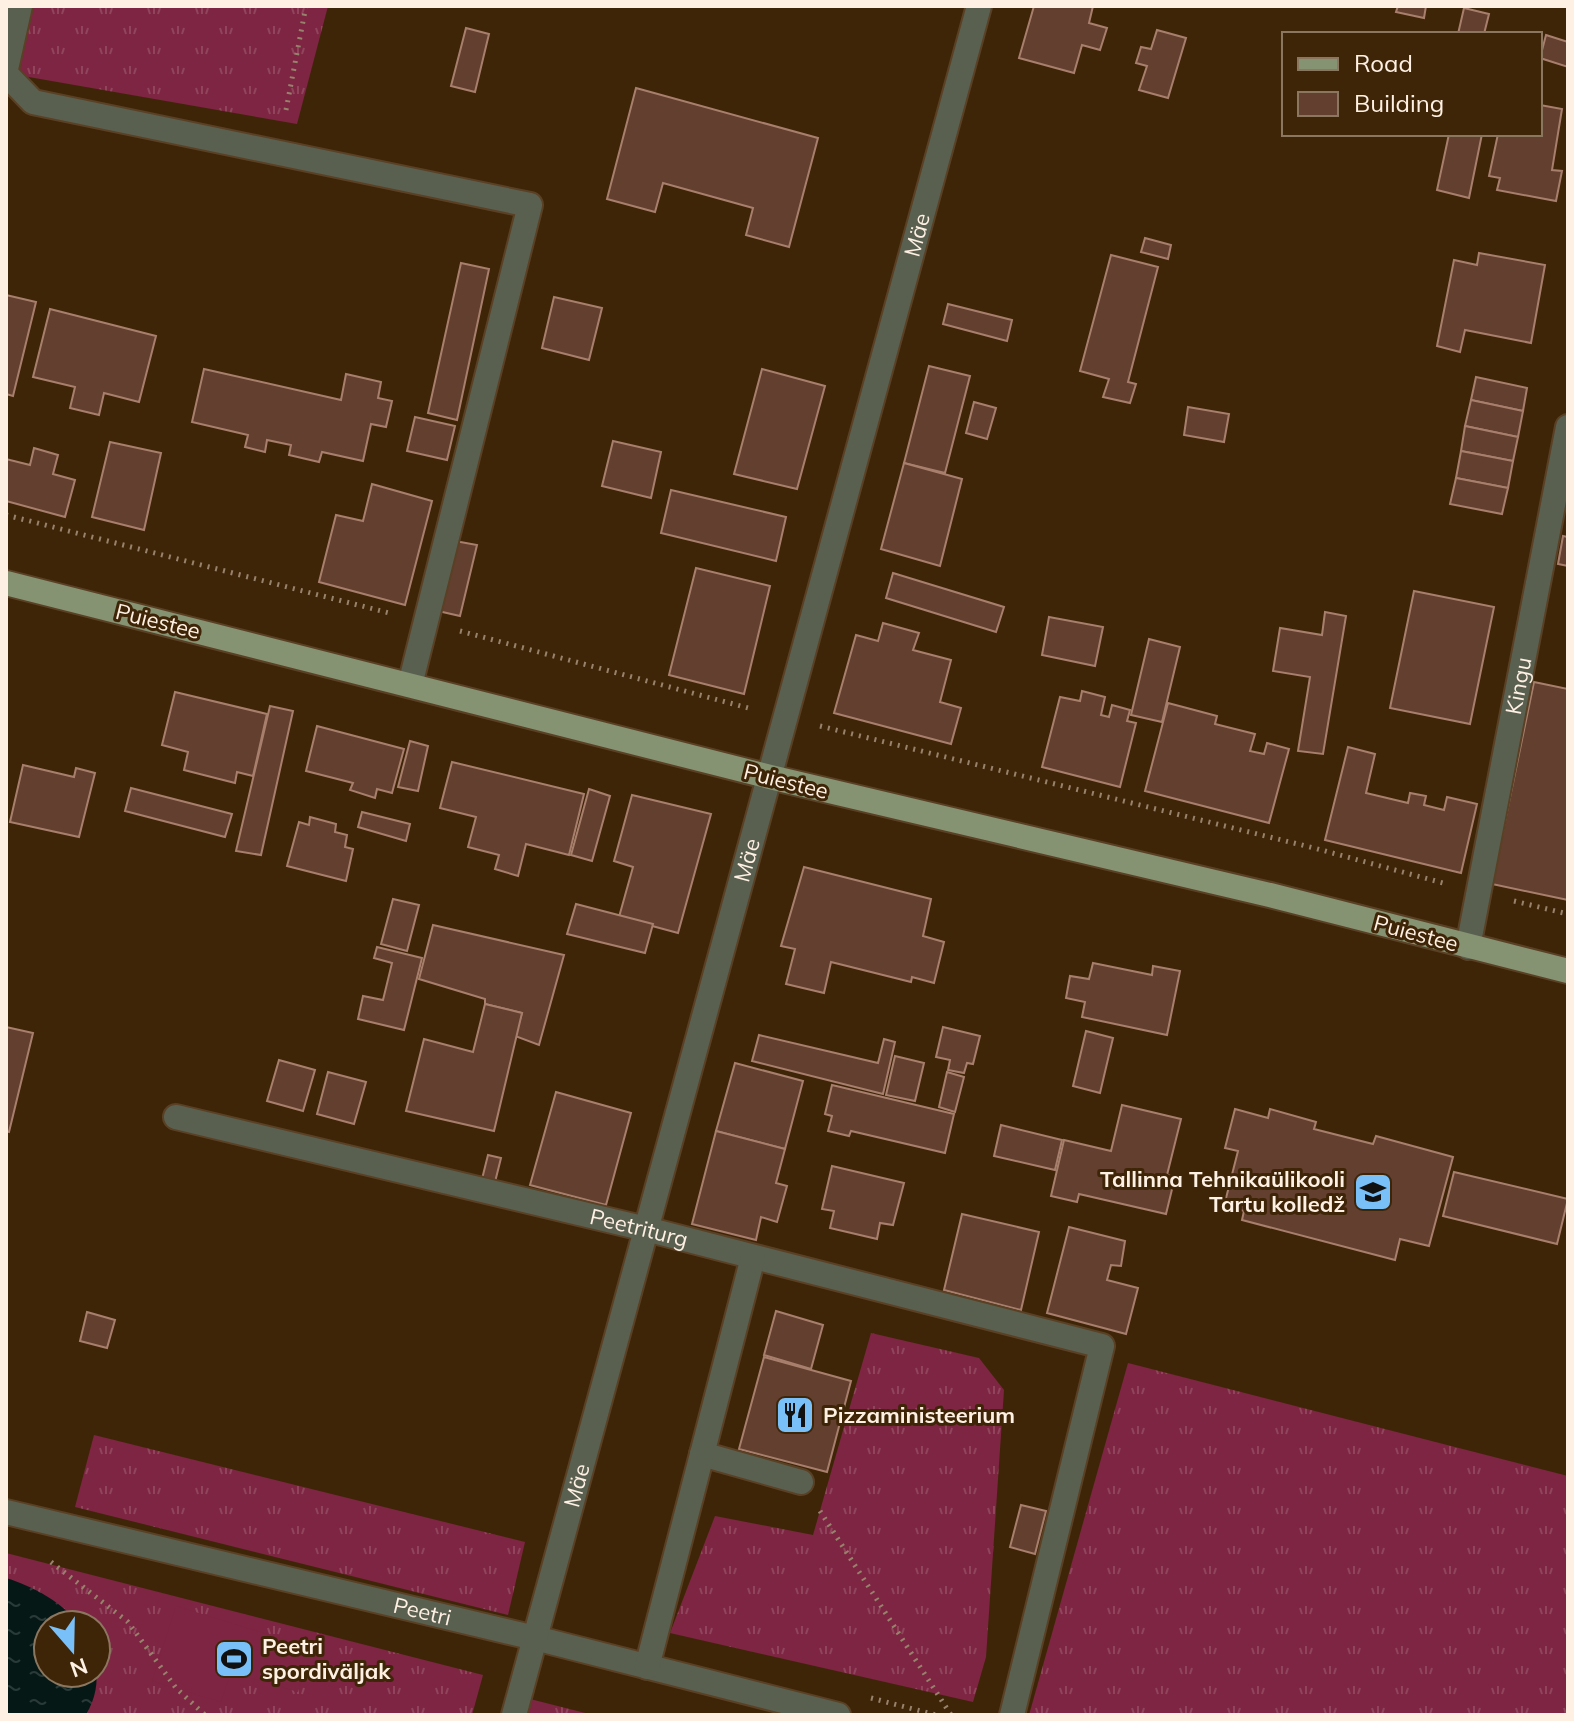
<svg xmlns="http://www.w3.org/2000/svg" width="1574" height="1721" viewBox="0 0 1574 1721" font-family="Mulish,sans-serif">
<defs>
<pattern id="grass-tufts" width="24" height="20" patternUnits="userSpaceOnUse" patternTransform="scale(2)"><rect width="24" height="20" fill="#7d2542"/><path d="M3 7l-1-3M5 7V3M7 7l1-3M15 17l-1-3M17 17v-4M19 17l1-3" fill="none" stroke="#90455d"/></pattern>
<pattern id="water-ripples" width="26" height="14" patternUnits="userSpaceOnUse" patternTransform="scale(2)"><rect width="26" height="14" fill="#051816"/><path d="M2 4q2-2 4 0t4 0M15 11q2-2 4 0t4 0" fill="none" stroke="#2a3a38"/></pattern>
</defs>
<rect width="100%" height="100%" fill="#3f2507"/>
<g fill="url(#grass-tufts)" fill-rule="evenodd">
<polygon points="6,6 328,6 297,124 6,73"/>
<polygon points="871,1333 979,1358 1004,1390 986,1657 973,1702 670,1633 715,1516 813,1535"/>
<polygon points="1128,1363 1568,1476 1568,1715 1029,1715"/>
<polygon points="94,1435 525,1542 508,1615 75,1507"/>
<path d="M6,1553L483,1675L472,1715H6ZM48,1625H96V1673H48Z"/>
<polygon points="530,1699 593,1715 526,1715"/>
</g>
<polygon fill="#7d2542" points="176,1606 312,1648 298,1692 231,1672 221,1702 152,1681"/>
<path fill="url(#water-ripples)" d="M6,1578C33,1586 63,1603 80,1625H48V1673H96V1663C98,1684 96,1697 86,1715H6Z"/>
<g fill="#633f2f" stroke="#a87f6d" stroke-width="2">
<polygon points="1034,6 1093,6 1089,23 1107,28 1100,50 1082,45 1074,73 1019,58"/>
<polygon points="1398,6 1426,6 1424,18 1396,12"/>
<polygon points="1464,8 1489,14 1484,34 1458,34"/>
<polygon points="466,28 489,34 475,92 451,86"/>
<polygon points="1157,30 1186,38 1168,98 1139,90 1147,66 1136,63 1141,47 1151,49"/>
<polygon points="1546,35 1568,42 1568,67 1540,58"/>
<polygon points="636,88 818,138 789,247 746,235 753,208 663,183 655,212 607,199"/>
<polygon points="1540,105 1562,109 1552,170 1562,171 1556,201 1497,190 1500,178 1489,176 1498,134 1540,134"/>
<polygon points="1449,134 1482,134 1469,198 1437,190"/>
<polygon points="1145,238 1171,245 1168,259 1141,252"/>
<polygon points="1479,253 1545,265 1531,343 1465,330 1460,352 1437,346 1454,260 1477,265"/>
<polygon points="1111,255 1158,267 1128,382 1136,384 1130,403 1103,397 1109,379 1080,371"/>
<polygon points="461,263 489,269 457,420 428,413"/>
<polygon points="6,295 36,302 13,396 6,394"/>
<polygon points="554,297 602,308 589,360 542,348"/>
<polygon points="948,304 1012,320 1007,341 943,324"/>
<polygon points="50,309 156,336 139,402 104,393 99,415 70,408 75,387 33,377"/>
<polygon points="929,366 970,376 945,473 904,463"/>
<polygon points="204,369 341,400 346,374 381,382 378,398 392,401 386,427 371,424 363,461 322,452 319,462 289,455 291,445 267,440 265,452 245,447 248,435 192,422"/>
<polygon points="762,369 825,386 797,489 734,474"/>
<polygon points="1476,377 1527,388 1523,411 1471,400"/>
<polygon points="1471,400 1523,411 1518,437 1465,426"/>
<polygon points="974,402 996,408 987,439 966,433"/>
<polygon points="1188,407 1229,414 1224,442 1184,435"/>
<polygon points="415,417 455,426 447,460 407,451"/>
<polygon points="1465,426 1518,437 1513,461 1461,451"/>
<polygon points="613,441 661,452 651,498 602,486"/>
<polygon points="110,442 161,453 144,530 92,517"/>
<polygon points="34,448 58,455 53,474 75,480 65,517 6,501 6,459 30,465"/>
<polygon points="1461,451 1513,461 1508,488 1456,478"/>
<polygon points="904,463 962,479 940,566 881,549"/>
<polygon points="1456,478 1508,488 1502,514 1450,504"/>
<polygon points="372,484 432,501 405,605 319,582 336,515 363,521"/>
<polygon points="671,490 786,517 776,561 661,533"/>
<polygon points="1563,536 1568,537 1568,566 1558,564"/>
<polygon points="455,541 477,545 460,616 438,611"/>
<polygon points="696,568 770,586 744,694 669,675"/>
<polygon points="893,573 1004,607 996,632 886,598"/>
<polygon points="1414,591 1494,607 1470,724 1390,708"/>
<polygon points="1325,612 1346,616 1323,754 1298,751 1310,677 1273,671 1280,628 1322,635"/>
<polygon points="1049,617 1103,627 1095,666 1042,655"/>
<polygon points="883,623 919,633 913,650 951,660 940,702 961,708 951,744 834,713 856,635 878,641"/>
<polygon points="1149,639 1180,647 1162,722 1131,715"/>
<polygon points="1534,682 1568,689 1568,900 1492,884"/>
<polygon points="1082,691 1105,697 1101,715 1109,717 1112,705 1130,710 1127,721 1136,723 1120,787 1042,767 1060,697 1080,701"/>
<polygon points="175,692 267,714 253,776 237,772 235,783 184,770 188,752 162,745"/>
<polygon points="1168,703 1217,716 1215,724 1255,734 1250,751 1264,754 1267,743 1289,749 1269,823 1145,791"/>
<polygon points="270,706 293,711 261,855 236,851"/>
<polygon points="317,726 404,749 392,793 377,789 375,798 350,790 353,783 306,771"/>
<polygon points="410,741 428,746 418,791 398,787"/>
<polygon points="1348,747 1375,754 1366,793 1408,803 1410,793 1426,796 1424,805 1444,810 1447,797 1477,804 1461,873 1325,840"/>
<polygon points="452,762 584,794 569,855 526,844 518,876 495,869 499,855 468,847 476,817 440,808"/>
<polygon points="23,765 74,777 76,768 95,773 79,837 10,822"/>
<polygon points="131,788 232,814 225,837 125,811"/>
<polygon points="589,789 610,796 592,861 571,855"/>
<polygon points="632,795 711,814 678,933 619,917 633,867 614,861"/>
<polygon points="362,812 410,824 406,841 358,827"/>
<polygon points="310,817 336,824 335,832 347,835 345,847 353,849 346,881 287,866 299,822 309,825"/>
<polygon points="804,867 931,899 923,936 944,942 934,983 912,977 911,982 831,962 824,993 786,984 795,949 781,946"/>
<polygon points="393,899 419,905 407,951 381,944"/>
<polygon points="576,904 653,924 645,953 567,934"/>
<polygon points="433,925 564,955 539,1045 515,1036 522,1013 485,1004 485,999 419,979"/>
<polygon points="377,947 422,958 404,1030 358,1019 363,996 383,1000 392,963 374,958"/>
<polygon points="1093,963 1152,975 1153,966 1180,971 1167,1035 1082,1017 1085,1002 1066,998 1070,976 1089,979"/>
<polygon points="485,1004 522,1013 494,1131 406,1111 424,1039 473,1052"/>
<polygon points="6,1027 33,1033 9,1132 6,1131"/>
<polygon points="943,1027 980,1036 973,1064 967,1063 964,1073 948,1070 950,1060 936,1057"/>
<polygon points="1086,1031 1113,1038 1100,1093 1073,1086"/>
<polygon points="759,1035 878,1063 884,1039 895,1042 883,1094 752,1061"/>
<polygon points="895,1056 924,1063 915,1101 886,1095"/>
<polygon points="279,1060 315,1070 303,1111 267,1101"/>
<polygon points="735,1063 803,1081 785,1149 716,1131"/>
<polygon points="328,1072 366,1082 354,1124 317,1114"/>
<polygon points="947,1072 964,1077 955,1112 939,1107"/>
<polygon points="832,1085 954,1114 945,1153 851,1131 849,1136 828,1131 832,1116 825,1114"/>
<polygon points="556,1092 631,1113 606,1205 530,1185"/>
<polygon points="1122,1105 1181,1119 1167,1175 1175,1177 1166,1214 1079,1194 1077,1202 1051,1196 1064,1140 1111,1151"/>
<polygon points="1235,1109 1268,1118 1270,1109 1316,1122 1314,1129 1373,1144 1376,1136 1453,1157 1429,1246 1400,1239 1395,1260 1242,1220 1244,1211 1224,1206 1238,1151 1225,1148"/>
<polygon points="1001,1125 1062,1140 1055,1170 994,1156"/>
<polygon points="716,1131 785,1149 776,1183 787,1186 777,1222 761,1217 756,1240 692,1224"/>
<polygon points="488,1155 501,1158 495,1182 482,1179"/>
<polygon points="832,1166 904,1183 893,1225 880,1223 877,1239 830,1228 834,1211 822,1209"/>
<polygon points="1454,1172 1568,1199 1557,1244 1443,1216"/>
<polygon points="962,1214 1039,1232 1021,1310 944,1290"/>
<polygon points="1069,1227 1125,1241 1121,1266 1111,1265 1107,1280 1138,1288 1126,1334 1047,1313"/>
<polygon points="776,1311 823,1325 811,1369 764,1355"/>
<polygon points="87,1312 115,1320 107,1348 80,1341"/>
<polygon points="764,1357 851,1381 827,1472 739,1449"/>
<polygon points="1021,1505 1046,1511 1035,1554 1010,1547"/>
</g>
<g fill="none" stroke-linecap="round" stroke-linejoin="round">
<g stroke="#5a4126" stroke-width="28">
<g id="minor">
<polyline points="6,69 20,6"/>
<polyline points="6,74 33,102 530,205 410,685"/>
<path id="s1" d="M1468,947L1568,427"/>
<path id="s2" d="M176,1117L646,1229L1102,1346L1012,1715"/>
<polyline points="702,1454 801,1482"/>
<path id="s3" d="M6,1512L535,1638L838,1715"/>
<polyline points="647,1667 753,1257"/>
<path id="s4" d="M514,1715L979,6"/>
</g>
</g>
<g stroke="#5a4126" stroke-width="28">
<polyline id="major" points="6,583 770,777 1270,895 1568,971"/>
</g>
<g stroke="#97826c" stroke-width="5" stroke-dasharray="2 6" stroke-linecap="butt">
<polyline points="286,110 306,6"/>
<polyline points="6,515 393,614"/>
<polyline points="460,631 752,709"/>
<polyline points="820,726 1314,848 1443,883"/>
<polyline points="1514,901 1568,914"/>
<polyline points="820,1511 951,1715"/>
<polyline points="51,1562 128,1622 176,1688 205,1715"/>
<polyline points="871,1698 936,1715"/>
</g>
<use href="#minor" stroke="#5a6050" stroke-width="24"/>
<use href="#major" stroke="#869372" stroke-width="24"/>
</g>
<defs>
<g id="university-square" transform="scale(2)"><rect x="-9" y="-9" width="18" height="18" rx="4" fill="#79bff8" stroke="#3f2507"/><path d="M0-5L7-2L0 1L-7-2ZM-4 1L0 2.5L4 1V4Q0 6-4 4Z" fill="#111"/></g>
<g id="restaurant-square" transform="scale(2)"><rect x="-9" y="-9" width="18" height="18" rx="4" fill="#79bff8" stroke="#3f2507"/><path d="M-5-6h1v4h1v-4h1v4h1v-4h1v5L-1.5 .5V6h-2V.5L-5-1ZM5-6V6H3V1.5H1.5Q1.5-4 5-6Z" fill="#111"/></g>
<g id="stadium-square" transform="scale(2)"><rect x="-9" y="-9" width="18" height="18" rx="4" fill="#79bff8" stroke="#3f2507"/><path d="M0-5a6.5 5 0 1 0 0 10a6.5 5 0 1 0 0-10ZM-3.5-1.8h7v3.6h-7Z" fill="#111"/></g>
</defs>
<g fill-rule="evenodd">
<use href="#university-square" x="1373" y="1192"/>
<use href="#restaurant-square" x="795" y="1415"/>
<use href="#stadium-square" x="234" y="1659"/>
</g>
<g text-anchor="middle" stroke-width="6" stroke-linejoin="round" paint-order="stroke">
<g font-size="22" fill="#fef0e3" stroke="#3f2507">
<text dy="8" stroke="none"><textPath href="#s4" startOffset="1534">Mäe</textPath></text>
<text transform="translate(158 621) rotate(14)" y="8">Puiestee</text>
<text dy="8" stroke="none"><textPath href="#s1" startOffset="266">Kingu</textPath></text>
<text transform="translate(786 781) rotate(14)" y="8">Puiestee</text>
<text dy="8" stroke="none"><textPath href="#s4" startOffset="886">Mäe</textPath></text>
<text transform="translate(1416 933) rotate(15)" y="8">Puiestee</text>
<text dy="8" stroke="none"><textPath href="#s2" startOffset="476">Peetriturg</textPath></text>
<text dy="8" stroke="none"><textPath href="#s4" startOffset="238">Mäe</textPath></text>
<text dy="8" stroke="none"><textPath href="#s3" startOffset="428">Peetri</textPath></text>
</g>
<g font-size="22" font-weight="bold" fill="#fef0e3" stroke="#3f2507" text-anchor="start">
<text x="1345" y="1187" text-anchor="end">Tallinna Tehnikaülikooli<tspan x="1345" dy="25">Tartu kolledž</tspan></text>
<text x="823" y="1423">Pizzaministeerium</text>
<text x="262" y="1654">Peetri<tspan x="262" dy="25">spordiväljak</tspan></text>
</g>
</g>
<rect width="1574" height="1721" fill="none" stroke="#fef0e3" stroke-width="16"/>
<rect x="1282" y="32" width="260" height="104" fill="#3f2507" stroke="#8b765f" stroke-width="2"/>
<rect x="1298" y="58" width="40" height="12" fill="#869372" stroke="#8b765f" stroke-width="2"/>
<text x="1354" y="72" font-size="24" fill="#fef0e3">Road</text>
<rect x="1298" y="92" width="40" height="24" fill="#633f2f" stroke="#8b765f" stroke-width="2"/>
<text x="1354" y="112" font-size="24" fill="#fef0e3">Building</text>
<g transform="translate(72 1649) rotate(160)"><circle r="38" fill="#3f2507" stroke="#8b765f" stroke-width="2"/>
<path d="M0-6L14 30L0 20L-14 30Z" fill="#79bff8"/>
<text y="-12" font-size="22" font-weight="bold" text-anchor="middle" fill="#fef0e3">N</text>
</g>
</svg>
